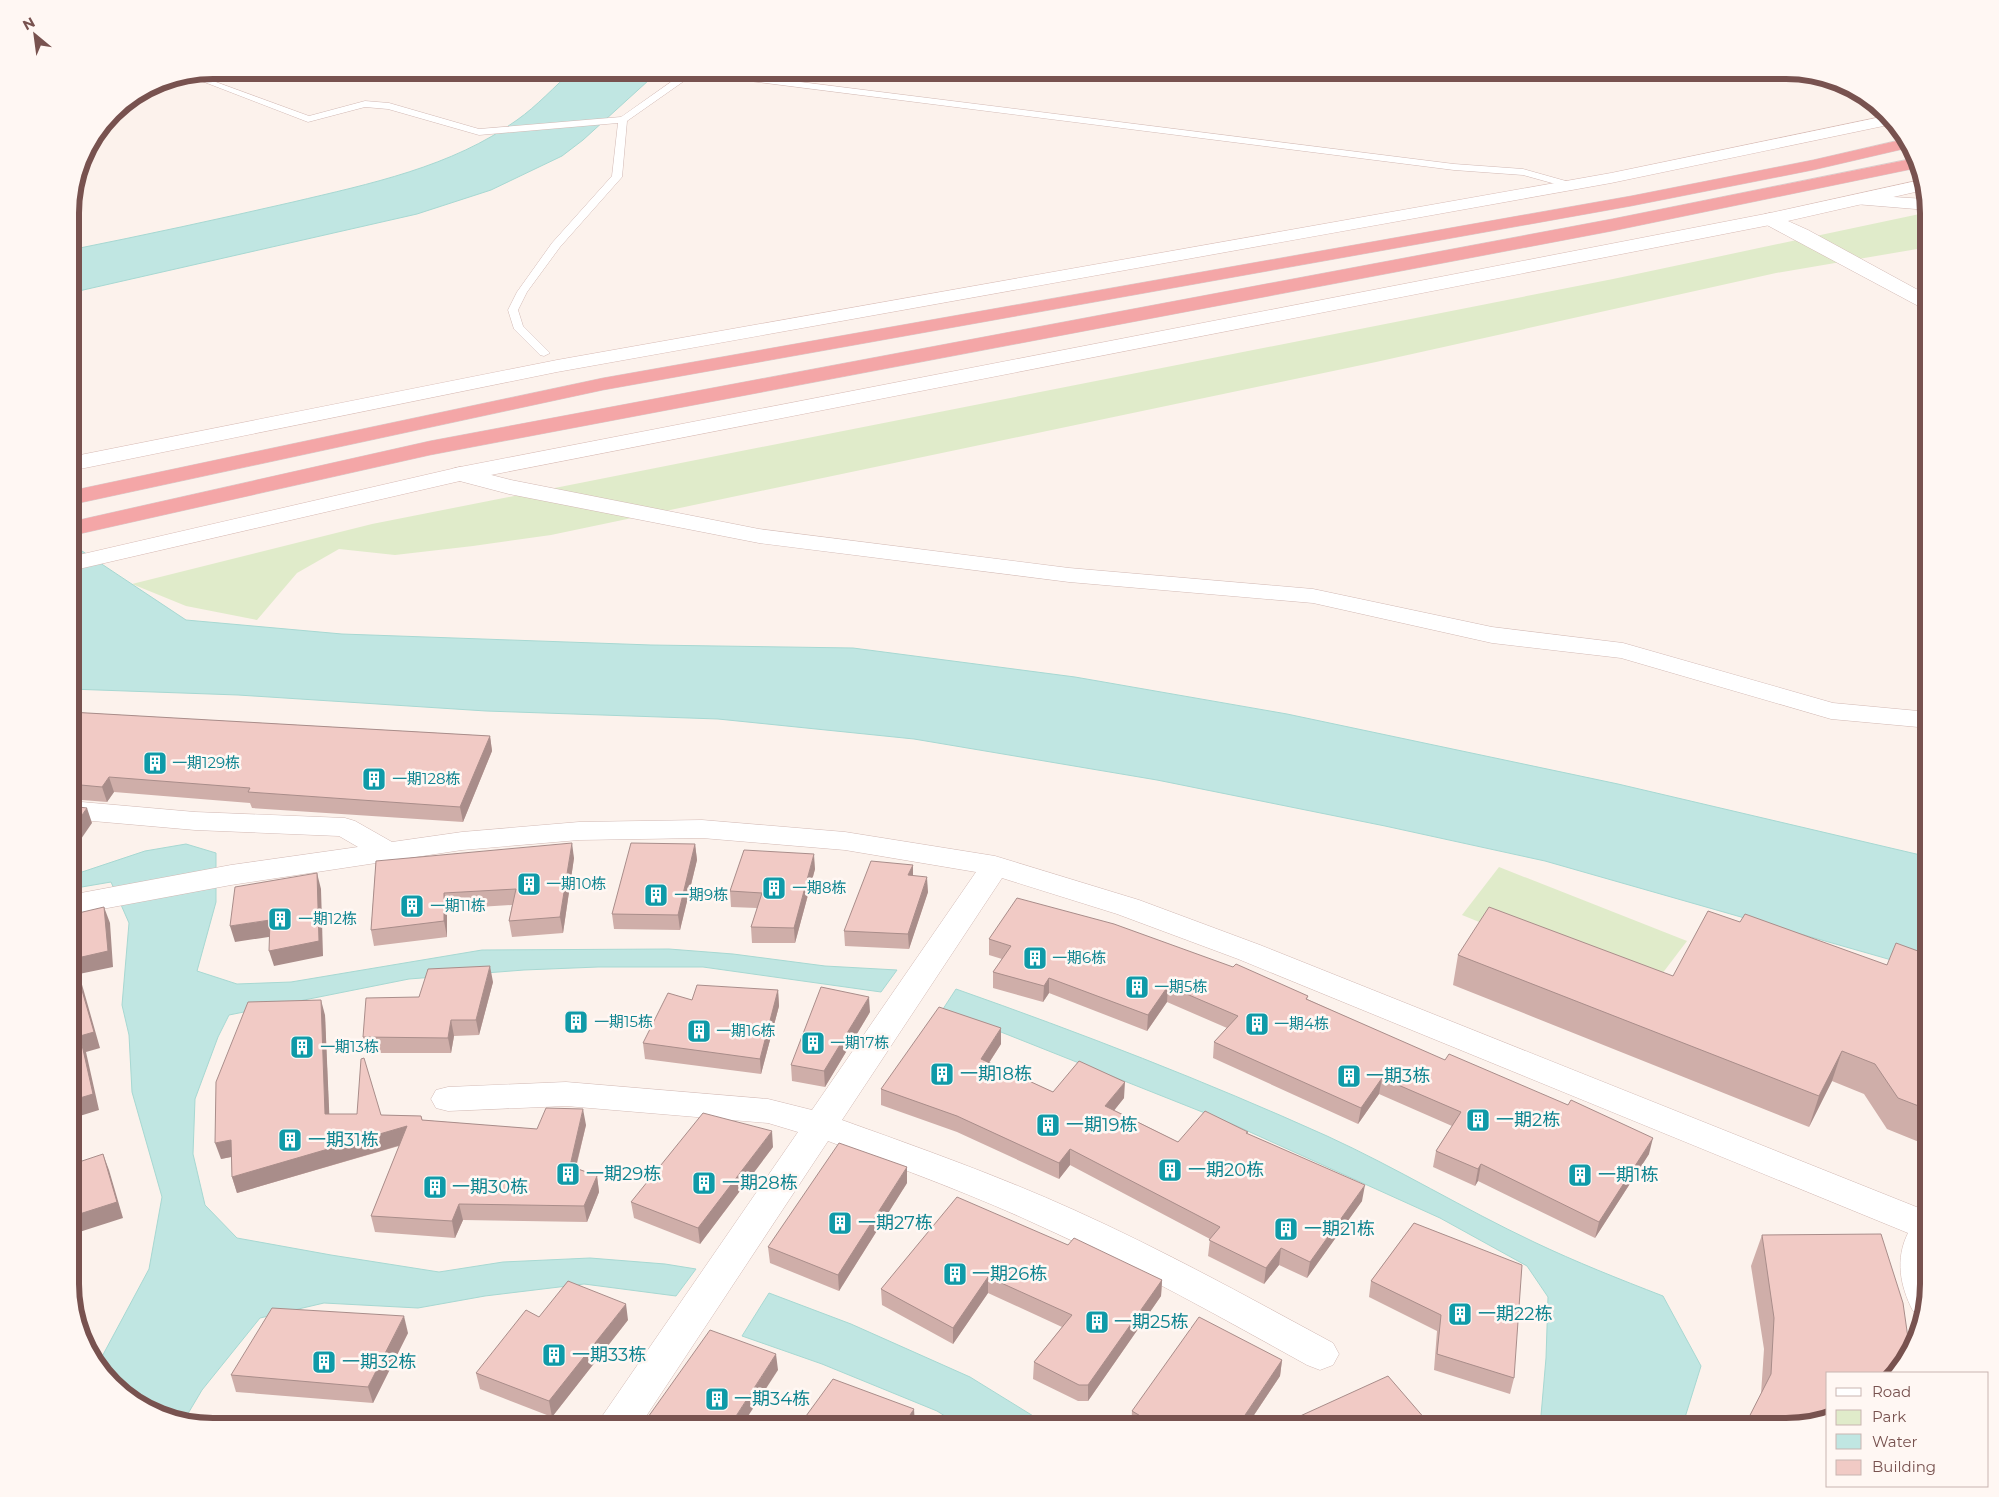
<svg xmlns="http://www.w3.org/2000/svg" width="1999" height="1497" viewBox="0 0 1999 1497" font-family="Montserrat,'Noto Sans SC',sans-serif">
<rect width="100%" height="100%" fill="#fcf2ec"/>
<g fill="#e0ebca">
<polygon points="1929,212 1929,247 1776,273 1376,362 551,535 473,546 395,555 339,549 297,573 257,620 186,606 132,584 372,524 1613,279"/>
<polygon points="1499,867 1687,941 1649,991 1462,915"/>
</g>
<g fill="#c0e6e2" stroke="#a7d8d2">
<path d="M573,70H660L583,140L562,156L491,190L417,214L70,293V250C145,235 219,219 293,202C369,184 452,167 517,120C537,106 555,86 573,70Z"/>
<polygon points="70,543 186,620 342,634 651,645 853,648 1075,677 1287,714 1618,784 1929,857 1929,968 1895,961 1545,861 1385,826 1157,780 914,739 718,719 486,711 238,695 70,689"/>
<polygon points="186,844 216,853 216,902 197,971 237,984 291,982 482,950 669,949 733,954 825,966 897,970 881,992 703,967 598,967 524,970 409,979 229,1015 218,1037 195,1099 193,1154 205,1205 237,1238 331,1255 439,1272 503,1262 590,1258 665,1264 696,1269 676,1296 584,1284 485,1296 418,1308 324,1303 260,1318 202,1390 183,1422 167,1419 126,1397 98,1364 149,1269 162,1197 132,1092 129,1035 122,1005 129,923 111,882 70,889 70,876 145,851"/>
<path d="M956,989C1081,1033 1205,1081 1327,1136C1397,1168 1464,1209 1534,1242C1576,1262 1619,1279 1663,1296L1701,1366L1682,1427H1540L1546,1358L1548,1297L1527,1266L1440,1218L1230,1123L943,1009Z"/>
<polygon points="769,1293 851,1324 970,1377 1051,1427 962,1427 937,1411 822,1364 742,1336"/>
</g>
<g fill="none" stroke-linecap="round" stroke-linejoin="round">
<g stroke="#d2b9b4" stroke-width="1">
<polygon id="lane" points="688,70 705,70 1454,164 1523,169 1573,183 1575,185 1570,188 1523,175 1454,170 694,74 627,121 622,177 560,247 527,292 518,310 523,326 550,353 544,356 540,355 514,329 508,310 517,292 552,243 612,176 618,123 479,135 388,109 365,107 308,122 186,75 194,74 309,116 365,101 389,103 479,129 621,117"/>
</g>
<g stroke="#d2b9b4" stroke-width="1">
<g id="street">
<polygon points="1861,195 1926,199 1928,210 1855,204 1852,200 1855,196"/>
<polygon points="1770,213 1808,230 1929,296 1929,310 1922,308 1763,223 1761,219 1763,215"/>
<polygon points="460,467 511,480 759,529 1069,568 1313,589 1492,627 1623,643 1833,703 1929,712 1929,728 1831,719 1621,658 1492,643 1313,603 1069,582 759,543 509,494 452,479 449,474 452,469"/>
<path d="M70,801L195,812L345,818L355,821L392,842L462,832L579,822L702,820L845,832L995,856L1139,900L1260,945L1929,1212V1285L1924,1314L1913,1311C1900,1286 1895,1259 1908,1233L1238,959L1117,914L1002,878L842,1120C920,1148 999,1176 1074,1210C1163,1250 1248,1297 1333,1343L1339,1354L1333,1365L1320,1370L1307,1365C1222,1318 1137,1270 1049,1230C977,1196 902,1169 828,1141L639,1427H597L603,1415L798,1132L768,1123L566,1106L448,1111L436,1108L431,1099L436,1090L448,1087L566,1082L768,1099L812,1110L976,872L845,850L702,838L579,840L462,850L231,885L70,915V895L231,865L358,847L339,836L195,830L70,819Z"/>
</g>
</g>
<g stroke="#d7bab4" stroke-width="1">
<g id="secondary">
<polygon points="1886,116 1893,124 1611,183 557,372 70,471 70,457 557,360 1611,173"/>
<polygon points="1921,180 1924,190 1770,225 460,481 70,571 70,557 460,467 1770,213"/>
</g>
</g>
<g stroke="#d9cfce" stroke-width="1">
<g id="highway">
<polygon points="1905,139 1912,147 1813,170 1631,206 603,390 70,505 70,491 603,378 1631,196 1813,160"/>
<polygon points="1916,158 1919,168 1917,168 1612,231 430,455 70,536 70,522 430,441 1612,219"/>
</g>
</g>
<use href="#lane" fill="#fff" fill-rule="evenodd"/>
<use href="#street" fill="#fff" fill-rule="evenodd"/>
<use href="#secondary" fill="#fff" fill-rule="evenodd"/>
<use href="#highway" fill="#f4a6a7" fill-rule="evenodd"/>
</g>
<g fill="#cfaea9">
<polygon points="70,712 490,736 492,751 463,822 252,808 250,803 114,792 107,802 70,799"/>
<polygon points="695,844 697,860 680,930 614,929 612,914"/>
<polygon points="574,858 563,933 512,937 509,921 512,905 447,909 447,937 374,946 371,930 376,861"/>
<polygon points="913,865 913,876 928,892 909,949 845,946 844,931"/>
<polygon points="815,869 795,943 752,943 751,927 757,908 731,907 730,891"/>
<polygon points="1740,922 1887,965 1929,955 1929,1146 1887,1129 1864,1094 1832,1081 1809,1127 1453,985 1458,955 1673,976"/>
<polygon points="989,939 1308,996 1307,999 1649,1154 1595,1238 1478,1181 1475,1186 1433,1167 1436,1151 1452,1126 1379,1094 1358,1124 1213,1058 1214,1042 1227,1028 1167,1002 1147,1031 1049,993 1043,1002 993,988 993,972 1002,959 989,955"/>
<polygon points="493,982 479,1035 454,1036 451,1053 367,1053 363,1037 419,997"/>
<polygon points="778,990 779,1006 761,1074 645,1059 643,1043 692,1000"/>
<polygon points="870,1012 825,1087 792,1081 791,1065"/>
<polygon points="325,1015 329,1114 421,1116 422,1120 537,1129 586,1125 576,1168 597,1176 599,1192 587,1222 463,1220 455,1238 375,1232 371,1216 399,1146 237,1193 232,1177 231,1157 221,1159"/>
<polygon points="1001,1044 989,1063 1053,1092 1124,1098 1114,1110 1178,1142 1248,1134 1362,1201 1307,1278 1279,1265 1264,1284 1208,1256 1210,1239 1070,1165 1059,1179 957,1132 881,1105 881,1089"/>
<polygon points="773,1147 700,1244 634,1218 631,1202"/>
<polygon points="907,1183 839,1291 770,1263 768,1247"/>
<polygon points="1414,1223 1514,1378 1510,1394 1434,1370 1437,1331 1369,1297 1371,1281"/>
<polygon points="1762,1235 1910,1352 1761,1394 1764,1349 1751,1266"/>
<polygon points="1068,1245 1162,1280 1161,1296 1088,1401 1078,1401 1033,1379 1034,1362 1062,1327 988,1293 953,1344 882,1305 881,1289"/>
<polygon points="628,1320 552,1417 480,1389 476,1373"/>
<polygon points="408,1333 373,1403 236,1392 231,1375"/>
<polygon points="1282,1360 1280,1376 1246,1427 1131,1427 1132,1411"/>
</g>
<g fill="#a98d8a">
<polygon points="490,736 492,751 463,822 460,807"/>
<polygon points="109,777 114,792 107,802 102,787"/>
<polygon points="87,808 92,823 70,855 70,832"/>
<polygon points="572,843 574,858 563,933 560,917"/>
<polygon points="695,844 697,860 680,930 678,915"/>
<polygon points="814,854 815,869 795,943 794,928"/>
<polygon points="913,865 913,880 908,875"/>
<polygon points="317,873 321,889 323,956 274,966 269,951"/>
<polygon points="927,877 928,892 909,949 908,934"/>
<polygon points="444,893 447,909 447,937 444,921"/>
<polygon points="104,907 110,923 113,967 79,974 100,1048 86,1052 99,1110 70,1119 70,1101 80,1036 73,959"/>
<polygon points="270,920 275,936 235,942 230,926"/>
<polygon points="490,966 493,982 479,1035 476,1020"/>
<polygon points="1049,978 1049,993 1043,1002 1044,986"/>
<polygon points="1168,986 1167,1002 1147,1031 1148,1015"/>
<polygon points="778,990 779,1006 761,1074 760,1059"/>
<polygon points="869,997 870,1012 825,1087 824,1071"/>
<polygon points="321,1000 325,1015 330,1130 325,1114"/>
<polygon points="451,1020 454,1036 451,1053 448,1038"/>
<polygon points="1001,1028 1001,1044 981,1075 981,1059"/>
<polygon points="1842,1051 1832,1081 1809,1127 1819,1096"/>
<polygon points="1382,1078 1379,1094 1358,1124 1361,1108"/>
<polygon points="1125,1082 1124,1098 1105,1122 1105,1106"/>
<polygon points="583,1109 586,1125 572,1182 570,1166"/>
<polygon points="407,1126 411,1142 237,1193 232,1177"/>
<polygon points="772,1131 773,1147 700,1244 698,1228"/>
<polygon points="1653,1138 1649,1154 1595,1238 1599,1222"/>
<polygon points="231,1140 236,1156 221,1159 215,1143"/>
<polygon points="1070,1149 1070,1165 1059,1179 1059,1163"/>
<polygon points="103,1154 109,1170 123,1218 70,1235 70,1217"/>
<polygon points="1481,1164 1478,1181 1475,1186 1478,1169"/>
<polygon points="907,1167 907,1183 839,1291 838,1275"/>
<polygon points="597,1176 599,1192 587,1222 584,1206"/>
<polygon points="1365,1185 1362,1201 1307,1278 1310,1262"/>
<polygon points="459,1204 463,1220 455,1238 452,1221"/>
<polygon points="1281,1248 1279,1265 1264,1284 1266,1268"/>
<polygon points="988,1277 988,1293 953,1344 953,1328"/>
<polygon points="1162,1280 1161,1296 1088,1401 1088,1385"/>
<polygon points="626,1304 628,1320 552,1417 549,1401"/>
<polygon points="404,1316 408,1333 373,1403 368,1387"/>
<polygon points="776,1354 778,1370 741,1427 729,1427"/>
<polygon points="1282,1360 1280,1376 1246,1427 1237,1427"/>
<polygon points="914,1409 915,1425 914,1427 902,1427"/>
</g>
<g fill="#f1cac5" stroke="#a98d8a">
<polygon points="70,712 490,736 460,807 248,792 250,788 109,777 102,787 70,784"/>
<polygon points="70,806 87,808 70,832"/>
<polygon points="572,843 560,917 509,921 516,889 444,893 444,921 371,930 376,861"/>
<polygon points="631,843 695,844 678,915 612,914"/>
<polygon points="744,850 814,854 794,928 751,927 762,893 730,891"/>
<polygon points="871,861 913,865 908,875 927,877 908,934 844,931"/>
<polygon points="317,873 319,941 269,951 270,920 230,926 235,887"/>
<polygon points="1017,898 1114,924 1233,967 1236,964 1308,996 1306,999 1445,1060 1449,1054 1568,1105 1571,1100 1653,1138 1599,1222 1481,1164 1478,1169 1436,1151 1461,1112 1382,1078 1361,1108 1214,1042 1238,1016 1168,986 1148,1015 1049,978 1044,986 993,972 1011,946 989,939"/>
<polygon points="104,907 108,951 73,959 94,1032 80,1036 93,1094 70,1101 70,915"/>
<polygon points="1489,907 1673,976 1708,911 1740,922 1745,914 1887,965 1896,943 1929,955 1929,1110 1898,1098 1875,1064 1842,1051 1819,1096 1458,955"/>
<polygon points="490,966 476,1020 451,1020 448,1038 363,1037 366,998 419,997 428,969"/>
<polygon points="697,985 778,990 760,1059 643,1043 668,993 692,1000"/>
<polygon points="821,987 869,997 824,1071 791,1065"/>
<polygon points="321,1000 325,1114 357,1114 361,1059 364,1058 381,1115 421,1116 422,1120 537,1129 546,1108 583,1109 570,1166 597,1176 584,1206 459,1204 452,1221 371,1216 407,1126 232,1177 231,1140 215,1143 216,1082 248,1002"/>
<polygon points="939,1007 1001,1028 981,1059 1053,1092 1079,1061 1125,1082 1105,1106 1178,1142 1205,1111 1248,1132 1246,1133 1365,1185 1310,1262 1281,1248 1266,1268 1209,1240 1220,1227 1070,1149 1059,1163 957,1116 881,1089"/>
<polygon points="703,1113 772,1131 698,1228 631,1202"/>
<polygon points="839,1143 907,1167 838,1275 768,1247"/>
<polygon points="103,1154 117,1202 70,1217 70,1165"/>
<polygon points="957,1197 1068,1245 1074,1238 1162,1280 1088,1385 1079,1385 1034,1362 1072,1315 988,1277 953,1328 881,1289"/>
<polygon points="1414,1223 1522,1265 1514,1378 1437,1354 1441,1315 1371,1281"/>
<polygon points="1881,1234 1903,1303 1910,1352 1899,1371 1897,1373 1828,1373 1828,1417 1786,1427 1744,1427 1771,1374 1774,1318 1762,1235"/>
<polygon points="568,1281 626,1304 549,1401 476,1373 526,1310 539,1317"/>
<polygon points="272,1308 404,1316 368,1387 231,1375"/>
<polygon points="1199,1317 1282,1360 1237,1427 1159,1427 1132,1411"/>
<polygon points="710,1330 776,1354 729,1427 641,1427"/>
<polygon points="1388,1376 1432,1427 1276,1427"/>
<polygon points="833,1379 914,1409 902,1427 798,1427"/>
<polygon points="352,1420 354,1427 333,1427"/>
</g>
<defs>
<g id="building-square" transform="scale(1.25)"><rect x="-9" y="-9" width="18" height="18" rx="4" fill="#0f9aa8" stroke="#fff7f3"/><path d="M-4-6H4V6H1V3H-1V6H-4ZM-2.5-4.3h1.7v1.8h-1.7ZM.8-4.3h1.7v1.8H.8ZM-2.5-1h1.7V.8h-1.7ZM.8-1h1.7V.8H.8Z" fill="#fff"/></g>
</defs>
<g fill-rule="evenodd">
<use href="#building-square" x="155" y="763"/>
<use href="#building-square" x="374" y="779"/>
<use href="#building-square" x="529" y="884"/>
<use href="#building-square" x="774" y="888"/>
<use href="#building-square" x="656" y="895"/>
<use href="#building-square" x="412" y="906"/>
<use href="#building-square" x="280" y="919"/>
<use href="#building-square" x="1035" y="958"/>
<use href="#building-square" x="1137" y="987"/>
<use href="#building-square" x="576" y="1022"/>
<use href="#building-square" x="1257" y="1024"/>
<use href="#building-square" x="699" y="1031"/>
<use href="#building-square" x="813" y="1043"/>
<use href="#building-square" x="302" y="1047"/>
<use href="#building-square" x="942" y="1074"/>
<use href="#building-square" x="1349" y="1076"/>
<use href="#building-square" x="1478" y="1120"/>
<use href="#building-square" x="1048" y="1125"/>
<use href="#building-square" x="290" y="1140"/>
<use href="#building-square" x="1170" y="1170"/>
<use href="#building-square" x="568" y="1174"/>
<use href="#building-square" x="1580" y="1175"/>
<use href="#building-square" x="704" y="1183"/>
<use href="#building-square" x="435" y="1187"/>
<use href="#building-square" x="840" y="1223"/>
<use href="#building-square" x="1286" y="1229"/>
<use href="#building-square" x="955" y="1274"/>
<use href="#building-square" x="1460" y="1314"/>
<use href="#building-square" x="1097" y="1322"/>
<use href="#building-square" x="554" y="1355"/>
<use href="#building-square" x="324" y="1362"/>
<use href="#building-square" x="717" y="1399"/>
</g>
<g text-anchor="middle" stroke-width="5" stroke-linejoin="round" paint-order="stroke">
<g font-size="15" fill="#0d838f" stroke="#fff7f3" text-anchor="start">
<text x="172" y="768">一期129栋</text>
<text x="392" y="784">一期128栋</text>
<text x="546" y="889">一期10栋</text>
<text x="792" y="893">一期8栋</text>
<text x="674" y="900">一期9栋</text>
<text x="430" y="911">一期11栋</text>
<text x="298" y="924">一期12栋</text>
<text x="1052" y="963">一期6栋</text>
<text x="1154" y="992">一期5栋</text>
<text x="594" y="1027">一期15栋</text>
<text x="1274" y="1029">一期4栋</text>
<text x="716" y="1036">一期16栋</text>
<text x="830" y="1048">一期17栋</text>
<text x="320" y="1052">一期13栋</text>
</g>
<g font-size="18" fill="#0d838f" stroke="#fff7f3" text-anchor="start">
<text x="960" y="1080">一期18栋</text>
<text x="1366" y="1082">一期3栋</text>
<text x="1496" y="1126">一期2栋</text>
<text x="1066" y="1131">一期19栋</text>
<text x="308" y="1146">一期31栋</text>
<text x="1188" y="1176">一期20栋</text>
<text x="586" y="1180">一期29栋</text>
<text x="1598" y="1181">一期1栋</text>
<text x="722" y="1189">一期28栋</text>
<text x="452" y="1193">一期30栋</text>
<text x="858" y="1229">一期27栋</text>
<text x="1304" y="1235">一期21栋</text>
<text x="972" y="1280">一期26栋</text>
<text x="1478" y="1320">一期22栋</text>
<text x="1114" y="1328">一期25栋</text>
<text x="572" y="1361">一期33栋</text>
<text x="342" y="1368">一期32栋</text>
<text x="734" y="1405">一期34栋</text>
</g>
</g>
<path d="M0 0H1999V1497H0ZM213 79H1786A134 134 0 0 1 1920 213V1284A134 134 0 0 1 1786 1418H213A134 134 0 0 1 79 1284V213A134 134 0 0 1 213 79Z" fill="#fff7f3" fill-rule="evenodd"/>
<path fill="none" stroke="#78524f" stroke-width="6" d="M213 79H1786A134 134 0 0 1 1920 213V1284A134 134 0 0 1 1786 1418H213A134 134 0 0 1 79 1284V213A134 134 0 0 1 213 79Z"/>
<rect x="1826" y="1372" width="162" height="115" fill="#fff7f3" stroke="#c9b5b1"/>
<rect x="1836" y="1388" width="25" height="8" fill="#ffffff" stroke="#c9b5b1"/>
<text x="1872" y="1397" font-size="15" fill="#78524f">Road</text>
<rect x="1836" y="1410" width="25" height="15" fill="#e0ebca" stroke="#c9b5b1"/>
<text x="1872" y="1422" font-size="15" fill="#78524f">Park</text>
<rect x="1836" y="1434" width="25" height="15" fill="#c0e6e2" stroke="#c9b5b1"/>
<text x="1872" y="1447" font-size="15" fill="#78524f">Water</text>
<rect x="1836" y="1460" width="25" height="15" fill="#f1cac5" stroke="#c9b5b1"/>
<text x="1872" y="1472" font-size="15" fill="#78524f">Building</text>
<g transform="translate(35 35) rotate(331)" stroke="#fff7f3" stroke-width="4" paint-order="stroke">
<path d="M0-4L9 19L0 12L-9 19Z" fill="#78524f"/>
<text y="-8" font-size="14" font-weight="bold" text-anchor="middle" fill="#78524f">N</text>
</g>
</svg>
